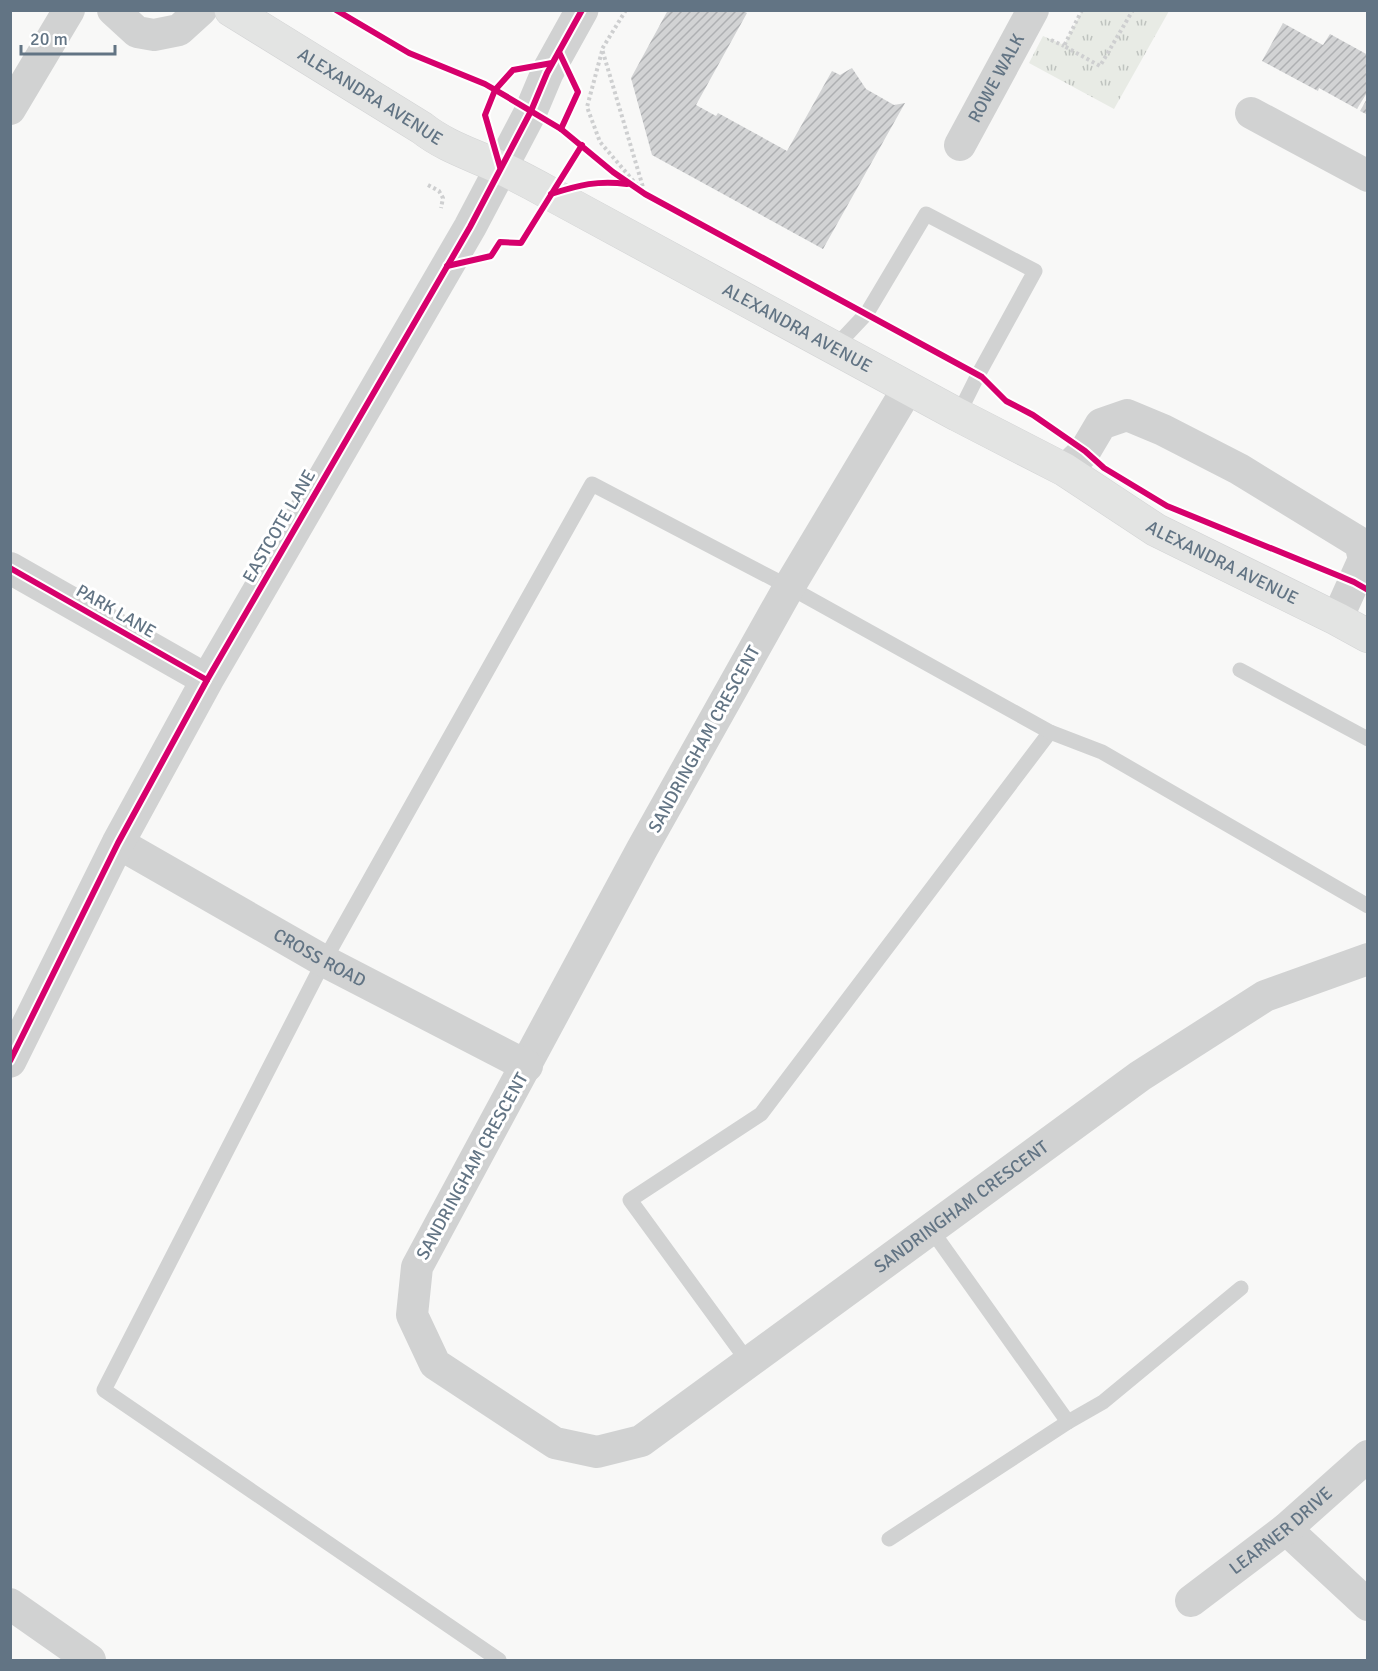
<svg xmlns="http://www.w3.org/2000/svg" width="1378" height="1671" viewBox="0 0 1378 1671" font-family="Signika,sans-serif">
<defs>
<pattern id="grass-tufts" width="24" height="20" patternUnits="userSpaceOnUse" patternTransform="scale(1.5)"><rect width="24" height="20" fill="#e8ebe5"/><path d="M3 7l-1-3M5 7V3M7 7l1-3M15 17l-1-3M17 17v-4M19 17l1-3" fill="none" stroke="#bfc3bf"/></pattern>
<pattern id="building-hatch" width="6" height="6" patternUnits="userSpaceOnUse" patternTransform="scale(1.5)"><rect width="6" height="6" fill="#d2d3d4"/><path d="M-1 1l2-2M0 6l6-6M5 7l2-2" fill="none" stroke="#aeb0b2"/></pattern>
</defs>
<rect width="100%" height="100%" fill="#f8f8f7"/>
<polygon fill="url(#grass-tufts)" points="1082,11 1169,11 1114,109 1029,63 1043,36 1064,45"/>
<g fill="url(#building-hatch)">
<polygon points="668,10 742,10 747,13 696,105 716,116 718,113 787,151 832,71 840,75 852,68 866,89 894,105 905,103 823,249 652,155 631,78"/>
<polygon points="1283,23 1323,45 1330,34 1368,55 1368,91 1357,109 1319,88 1318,91 1262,61"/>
<polygon points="1368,97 1368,115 1360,111"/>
</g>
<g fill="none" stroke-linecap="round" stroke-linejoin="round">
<g stroke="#d3d4d5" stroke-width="34">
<g id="primary">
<path id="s5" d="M231,10L422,128C446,147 474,155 501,168C518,176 535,185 551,194L958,415L1065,470L1156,530L1337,619L1368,636"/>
</g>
</g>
<g stroke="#cecfd0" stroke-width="4" stroke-dasharray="3 3" stroke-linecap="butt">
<polyline points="626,10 602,49 645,194"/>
<polyline points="1082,10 1064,46 1100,66 1133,10"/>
<polyline points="1051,40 1064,46"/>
<polyline points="602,51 587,107 600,142 642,191"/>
<polyline points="428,185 439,191 443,198 441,208"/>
</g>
<g stroke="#d1d2d2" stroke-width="15">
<polyline points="835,347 867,313 926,214 1035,271 978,375 958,415"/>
<polyline points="1240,670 1368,739"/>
<polyline points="749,1363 630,1200 761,1114 1050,732"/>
<polyline points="1068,1422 1103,1402 1241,1288"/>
<polyline points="889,1539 1068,1422 930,1228"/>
<polyline points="499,1660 104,1390 324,961 592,484 789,587 1050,732 1102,752 1368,906"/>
</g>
<g stroke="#d1d2d2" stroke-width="32">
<polyline points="113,10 137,32 154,35 179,30 201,10"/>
<polyline points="10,109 69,10"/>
<polyline points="1251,113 1368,176"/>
<path id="s1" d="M960,145L1033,10"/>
<path id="s2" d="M908,388L789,587L642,849L417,1267L412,1315L435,1364L555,1443L597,1452L641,1441L1140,1076L1265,996L1368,959"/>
<polyline points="1065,470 1085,451 1101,424 1127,415 1163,430 1239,469 1360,543 1364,559 1337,619"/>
<polyline points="10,568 207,680"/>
<path id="s3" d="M118,843L324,961L527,1066"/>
<polyline points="1286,1529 1368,1605"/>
<path id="s4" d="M1191,1601L1286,1529L1368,1456"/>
<polyline points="10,1604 90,1660"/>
</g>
<polyline stroke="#d1d2d2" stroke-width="33" points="10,1061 118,843 207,680 470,227 531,111 547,73 582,10"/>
<use href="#primary" stroke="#e3e4e3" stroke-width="33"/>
<g stroke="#fff" stroke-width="10">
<g id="cycleway">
<polyline points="336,10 409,53 485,84 509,98 561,129 613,172 645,194 982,377 1006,401 1033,415 1085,451 1104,468 1167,506 1354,582 1368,590"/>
<polyline points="559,52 578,92 561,129"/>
<polyline points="500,167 485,115 495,90 513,70 552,63"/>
<path d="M551,194C579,185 598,180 627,184"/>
<polyline points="447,266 491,256 500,242 521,243 582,145"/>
<polyline points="10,568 207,680"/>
<polyline points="10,1061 118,843 207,680 470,227 531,111 547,73 582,10"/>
</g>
</g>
<use href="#cycleway" stroke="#d6006c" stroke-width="6"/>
</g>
<g text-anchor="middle" stroke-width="6" stroke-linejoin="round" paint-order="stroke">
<g font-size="18" fill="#627484" stroke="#fff">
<text dy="6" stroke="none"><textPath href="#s1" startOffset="76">ROWE WALK</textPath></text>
<text dy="6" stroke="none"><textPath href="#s5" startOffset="164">ALEXANDRA AVENUE</textPath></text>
<text dy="6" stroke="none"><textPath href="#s5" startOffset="650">ALEXANDRA AVENUE</textPath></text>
<text transform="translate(279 526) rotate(-60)" y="6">EASTCOTE LANE</text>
<text dy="6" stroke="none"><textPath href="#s5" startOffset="1136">ALEXANDRA AVENUE</textPath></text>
<text transform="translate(116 611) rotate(30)" y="6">PARK LANE</text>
<text transform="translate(704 739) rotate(-61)" y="6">SANDRINGHAM CRESCENT</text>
<text dy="6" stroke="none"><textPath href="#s3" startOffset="232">CROSS ROAD</textPath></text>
<text transform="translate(472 1166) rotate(-61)" y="6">SANDRINGHAM CRESCENT</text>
<text dy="6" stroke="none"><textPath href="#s2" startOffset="1738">SANDRINGHAM CRESCENT</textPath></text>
<text dy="6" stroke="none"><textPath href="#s4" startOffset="114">LEARNER DRIVE</textPath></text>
</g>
</g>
<rect width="1378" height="1671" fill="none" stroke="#627484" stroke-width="24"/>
<path d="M21 45v9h94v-9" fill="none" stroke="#627484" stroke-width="3"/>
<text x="30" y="45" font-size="18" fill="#627484" stroke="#ffffff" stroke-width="4.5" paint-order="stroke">20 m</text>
</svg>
